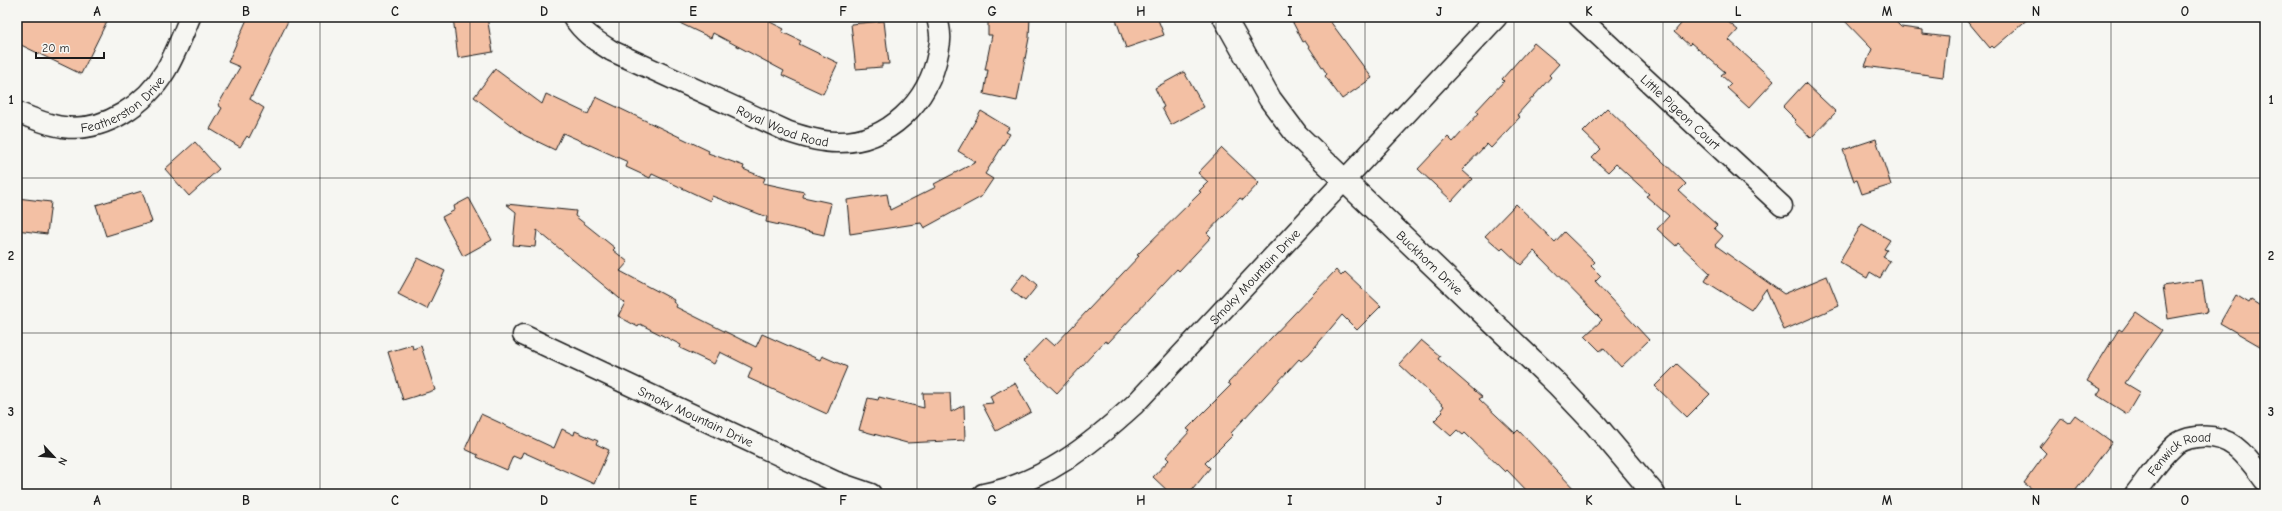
<svg xmlns="http://www.w3.org/2000/svg" width="2282" height="511" viewBox="0 0 2282 511" font-family="'Comic Neue',sans-serif">
<rect width="100%" height="100%" fill="#f6f6f2"/>
<filter id="ink" filterUnits="userSpaceOnUse"><feTurbulence type="fractalNoise" baseFrequency=".025" numOctaves="2"/><feDisplacementMap in="SourceGraphic" scale="8" xChannelSelector="R" yChannelSelector="G"/><feConvolveMatrix kernelMatrix="1 2 1 2 8 2 1 2 1" color-interpolation-filters="sRGB"/></filter>
<g filter="url(#ink)">
<g fill="#f3c0a4" stroke="#1c1c1c">
<polygon points="21,17 109,17 81,74 17,43 17,25"/>
<polygon points="248,17 290,17 250,99 264,108 249,138 247,136 240,147 210,129 222,108 218,105 240,67 228,62"/>
<polygon points="453,17 487,17 493,52 458,58"/>
<polygon points="667,17 773,17 770,22 784,29 782,32 801,41 799,44 838,63 823,94 782,75 784,71 713,33 711,38"/>
<polygon points="988,17 1030,17 1029,38 1017,101 984,94 988,70 985,70 992,35 988,35"/>
<polygon points="1115,17 1157,17 1164,35 1126,48"/>
<polygon points="1290,17 1327,17 1372,78 1342,99 1325,76 1327,74 1305,41 1303,42"/>
<polygon points="1687,17 1722,17 1738,30 1729,40 1774,81 1749,108 1727,88 1731,84 1721,75 1725,72 1691,43 1689,45 1674,32"/>
<polygon points="1841,17 1891,17 1901,27 1923,30 1923,34 1948,37 1943,77 1865,66 1872,49"/>
<polygon points="1964,17 2030,17 1994,48 1992,46 1990,48"/>
<polygon points="884,21 889,64 882,64 882,67 856,69 851,24"/>
<polygon points="1534,43 1559,64 1549,75 1551,77 1517,115 1520,117 1491,148 1487,144 1462,170 1472,179 1452,201 1418,169 1448,137 1453,142 1479,113 1476,111 1504,81 1502,79"/>
<polygon points="495,69 542,104 546,94 588,114 596,97 709,151 708,153 744,166 743,169 765,178 763,183 804,192 803,197 831,203 824,235 766,222 767,217 712,196 710,201 652,174 650,178 626,167 628,162 563,133 555,150 524,135 474,97"/>
<polygon points="1184,72 1204,107 1171,125 1162,108 1164,107 1155,88"/>
<polygon points="1805,83 1836,112 1811,138 1794,122 1796,120 1783,107"/>
<polygon points="1607,108 1686,184 1679,191 1717,225 1714,228 1723,236 1715,245 1784,294 1827,276 1839,306 1784,330 1766,289 1751,310 1705,281 1710,273 1678,243 1676,246 1657,229 1669,216 1646,196 1649,194 1616,164 1608,172 1592,158 1601,149 1583,132"/>
<polygon points="981,111 1009,128 1006,132 1010,134 985,174 993,179 981,197 924,228 921,223 850,234 847,200 887,194 890,210 936,187 934,184 976,162 958,151"/>
<polygon points="1876,139 1891,185 1862,194 1857,180 1854,181 1843,150"/>
<polygon points="195,142 219,169 189,196 165,169"/>
<polygon points="1222,148 1259,183 1243,200 1240,198 1207,233 1211,237 1179,271 1177,269 1108,343 1105,341 1057,393 1023,361 1045,338 1054,346 1139,256 1137,255 1201,192 1199,191 1208,182 1198,173"/>
<polygon points="142,191 152,222 106,236 96,205"/>
<polygon points="17,198 51,202 47,234 17,230"/>
<polygon points="469,198 492,240 463,256 442,217 455,210 454,206"/>
<polygon points="506,204 576,211 575,216 615,248 613,250 628,262 620,271 674,300 673,302 677,305 676,307 756,347 762,334 820,360 822,356 847,367 827,414 748,378 752,368 720,352 714,364 680,348 681,345 640,324 638,327 618,316 625,303 537,230 535,247 513,245 516,212"/>
<polygon points="1516,204 1555,242 1564,232 1595,262 1591,266 1601,276 1595,282 1649,340 1621,367 1604,348 1600,351 1585,336 1602,320 1534,251 1521,265 1503,248 1501,250 1485,236"/>
<polygon points="1862,224 1890,240 1884,249 1887,250 1883,257 1890,261 1880,278 1870,272 1867,278 1839,262"/>
<polygon points="418,258 445,271 427,309 398,294"/>
<polygon points="1336,270 1341,276 1345,272 1381,306 1357,330 1342,315 1309,354 1301,361 1299,359 1231,433 1233,435 1205,463 1210,468 1189,494 1171,494 1153,477 1169,460 1166,457 1190,431 1187,429 1231,385 1228,383"/>
<polygon points="1023,274 1037,286 1025,301 1011,290"/>
<polygon points="2202,280 2207,312 2168,319 2163,286"/>
<polygon points="2236,295 2249,303 2251,300 2265,309 2265,349 2220,323"/>
<polygon points="2136,312 2162,330 2125,383 2140,392 2127,414 2097,395 2101,389 2087,381 2119,329 2122,331"/>
<polygon points="1421,340 1440,356 1438,359 1482,397 1479,399 1515,433 1518,430 1579,494 1530,494 1507,470 1505,472 1465,433 1463,435 1457,430 1451,436 1434,421 1443,412 1441,410 1444,406 1399,364"/>
<polygon points="412,345 413,349 421,346 435,390 403,400 388,352"/>
<polygon points="1677,364 1710,394 1687,417 1655,386"/>
<polygon points="1015,383 1031,412 996,431 982,404 993,403 990,396"/>
<polygon points="923,393 950,393 951,412 964,405 965,440 907,443 859,430 868,398 878,400 879,397 924,408"/>
<polygon points="481,414 554,448 562,429 574,435 575,431 598,441 596,444 609,450 594,484 523,452 520,459 513,456 507,470 477,457 478,455 465,449"/>
<polygon points="2075,415 2112,442 2073,494 2039,494 2024,483 2046,453 2040,447 2062,418 2069,423"/>
</g>
<g fill="none" stroke-linecap="round" stroke-linejoin="round">
<g stroke="#1c1c1c" stroke-width="23">
<g id="minor">
<path id="s1" d="M573,17C583,33 596,41 612,51L789,132C804,137 820,142 836,142C888,144 929,101 938,53C939,47 941,41 940,35C940,29 938,23 937,17"/>
<path id="s2" d="M1579,17L1782,206"/>
<path id="s3" d="M17,112C31,118 48,125 63,127C104,133 146,104 166,70C176,53 183,34 190,17"/>
<path id="s4" d="M523,335L836,482L871,494"/>
<path id="s5" d="M983,494C1044,483 1090,445 1135,404L1497,17"/>
<path id="s6" d="M2135,494C2147,479 2158,461 2172,448C2178,441 2188,438 2197,437C2232,433 2246,456 2265,481"/>
</g>
</g>
<g stroke="#1c1c1c" stroke-width="25">
<g id="tertiary">
<path id="s7" d="M1224,17L1270,99L1297,135L1557,384L1595,424L1654,494"/>
</g>
</g>
<use href="#minor" stroke="#f6f6f2" stroke-width="20"/>
<use href="#tertiary" stroke="#f6f6f2" stroke-width="22"/>
</g>
</g>
<path fill="none" stroke="#1c1c1c" stroke-width="1" stroke-opacity="0.55" d="M171,17V494M320,17V494M470,17V494M619,17V494M768,17V494M917,17V494M1066,17V494M1216,17V494M1365,17V494M1514,17V494M1663,17V494M1812,17V494M1962,17V494M2111,17V494M17,178H2265M17,333H2265"/>
<g text-anchor="middle" stroke-width="3.5" stroke-linejoin="round" paint-order="stroke">
<g font-size="13" fill="#1c1c1c" stroke="#f6f6f2">
<text dy="5" stroke="none"><textPath href="#s3" startOffset="115">Featherston Drive</textPath></text>
<text dy="5" stroke="none"><textPath href="#s2" startOffset="139">Little Pigeon Court</textPath></text>
<text dy="5" stroke="none"><textPath href="#s1" startOffset="239">Royal Wood Road</textPath></text>
<text dy="5" stroke="none"><textPath href="#s7" startOffset="323">Buckhorn Drive</textPath></text>
<text dy="5" stroke="none"><textPath href="#s5" startOffset="354">Smoky Mountain Drive</textPath></text>
<text dy="5" stroke="none"><textPath href="#s4" startOffset="191">Smoky Mountain Drive</textPath></text>
<text dy="5" stroke="none"><textPath href="#s6" startOffset="63">Fenwick Road</textPath></text>
</g>
</g>
<rect width="2282" height="511" fill="none" stroke="#f6f6f2" stroke-width="44"/>
<g transform="translate(54 457) rotate(116)" stroke="#f6f6f2" stroke-width="3" paint-order="stroke">
<path d="M0-3L7 15L0 10L-7 15Z" fill="#1c1c1c"/>
<text y="-6" font-size="11" font-weight="bold" text-anchor="middle" fill="#1c1c1c">N</text>
</g>
<path d="M36 52v6h68v-6" fill="none" stroke="#1c1c1c" stroke-width="2"/>
<text x="42" y="52" font-size="12" fill="#1c1c1c" stroke="#f6f6f2" stroke-width="3" paint-order="stroke">20 m</text>
<rect x="22" y="22" width="2238" height="467" fill="none" stroke="#1c1c1c" stroke-width="1.5"/>
<g font-size="13" text-anchor="middle" font-weight="bold" fill="#1c1c1c">
<text x="97" y="16">A</text>
<text x="246" y="16">B</text>
<text x="395" y="16">C</text>
<text x="544" y="16">D</text>
<text x="693" y="16">E</text>
<text x="843" y="16">F</text>
<text x="992" y="16">G</text>
<text x="1141" y="16">H</text>
<text x="1290" y="16">I</text>
<text x="1439" y="16">J</text>
<text x="1589" y="16">K</text>
<text x="1738" y="16">L</text>
<text x="1887" y="16">M</text>
<text x="2036" y="16">N</text>
<text x="2185" y="16">O</text>
<text x="11" y="104">1</text>
<text x="2271" y="104">1</text>
<text x="11" y="260">2</text>
<text x="2271" y="260">2</text>
<text x="11" y="416">3</text>
<text x="2271" y="416">3</text>
<text x="97" y="505">A</text>
<text x="246" y="505">B</text>
<text x="395" y="505">C</text>
<text x="544" y="505">D</text>
<text x="693" y="505">E</text>
<text x="843" y="505">F</text>
<text x="992" y="505">G</text>
<text x="1141" y="505">H</text>
<text x="1290" y="505">I</text>
<text x="1439" y="505">J</text>
<text x="1589" y="505">K</text>
<text x="1738" y="505">L</text>
<text x="1887" y="505">M</text>
<text x="2036" y="505">N</text>
<text x="2185" y="505">O</text>
</g>
</svg>
